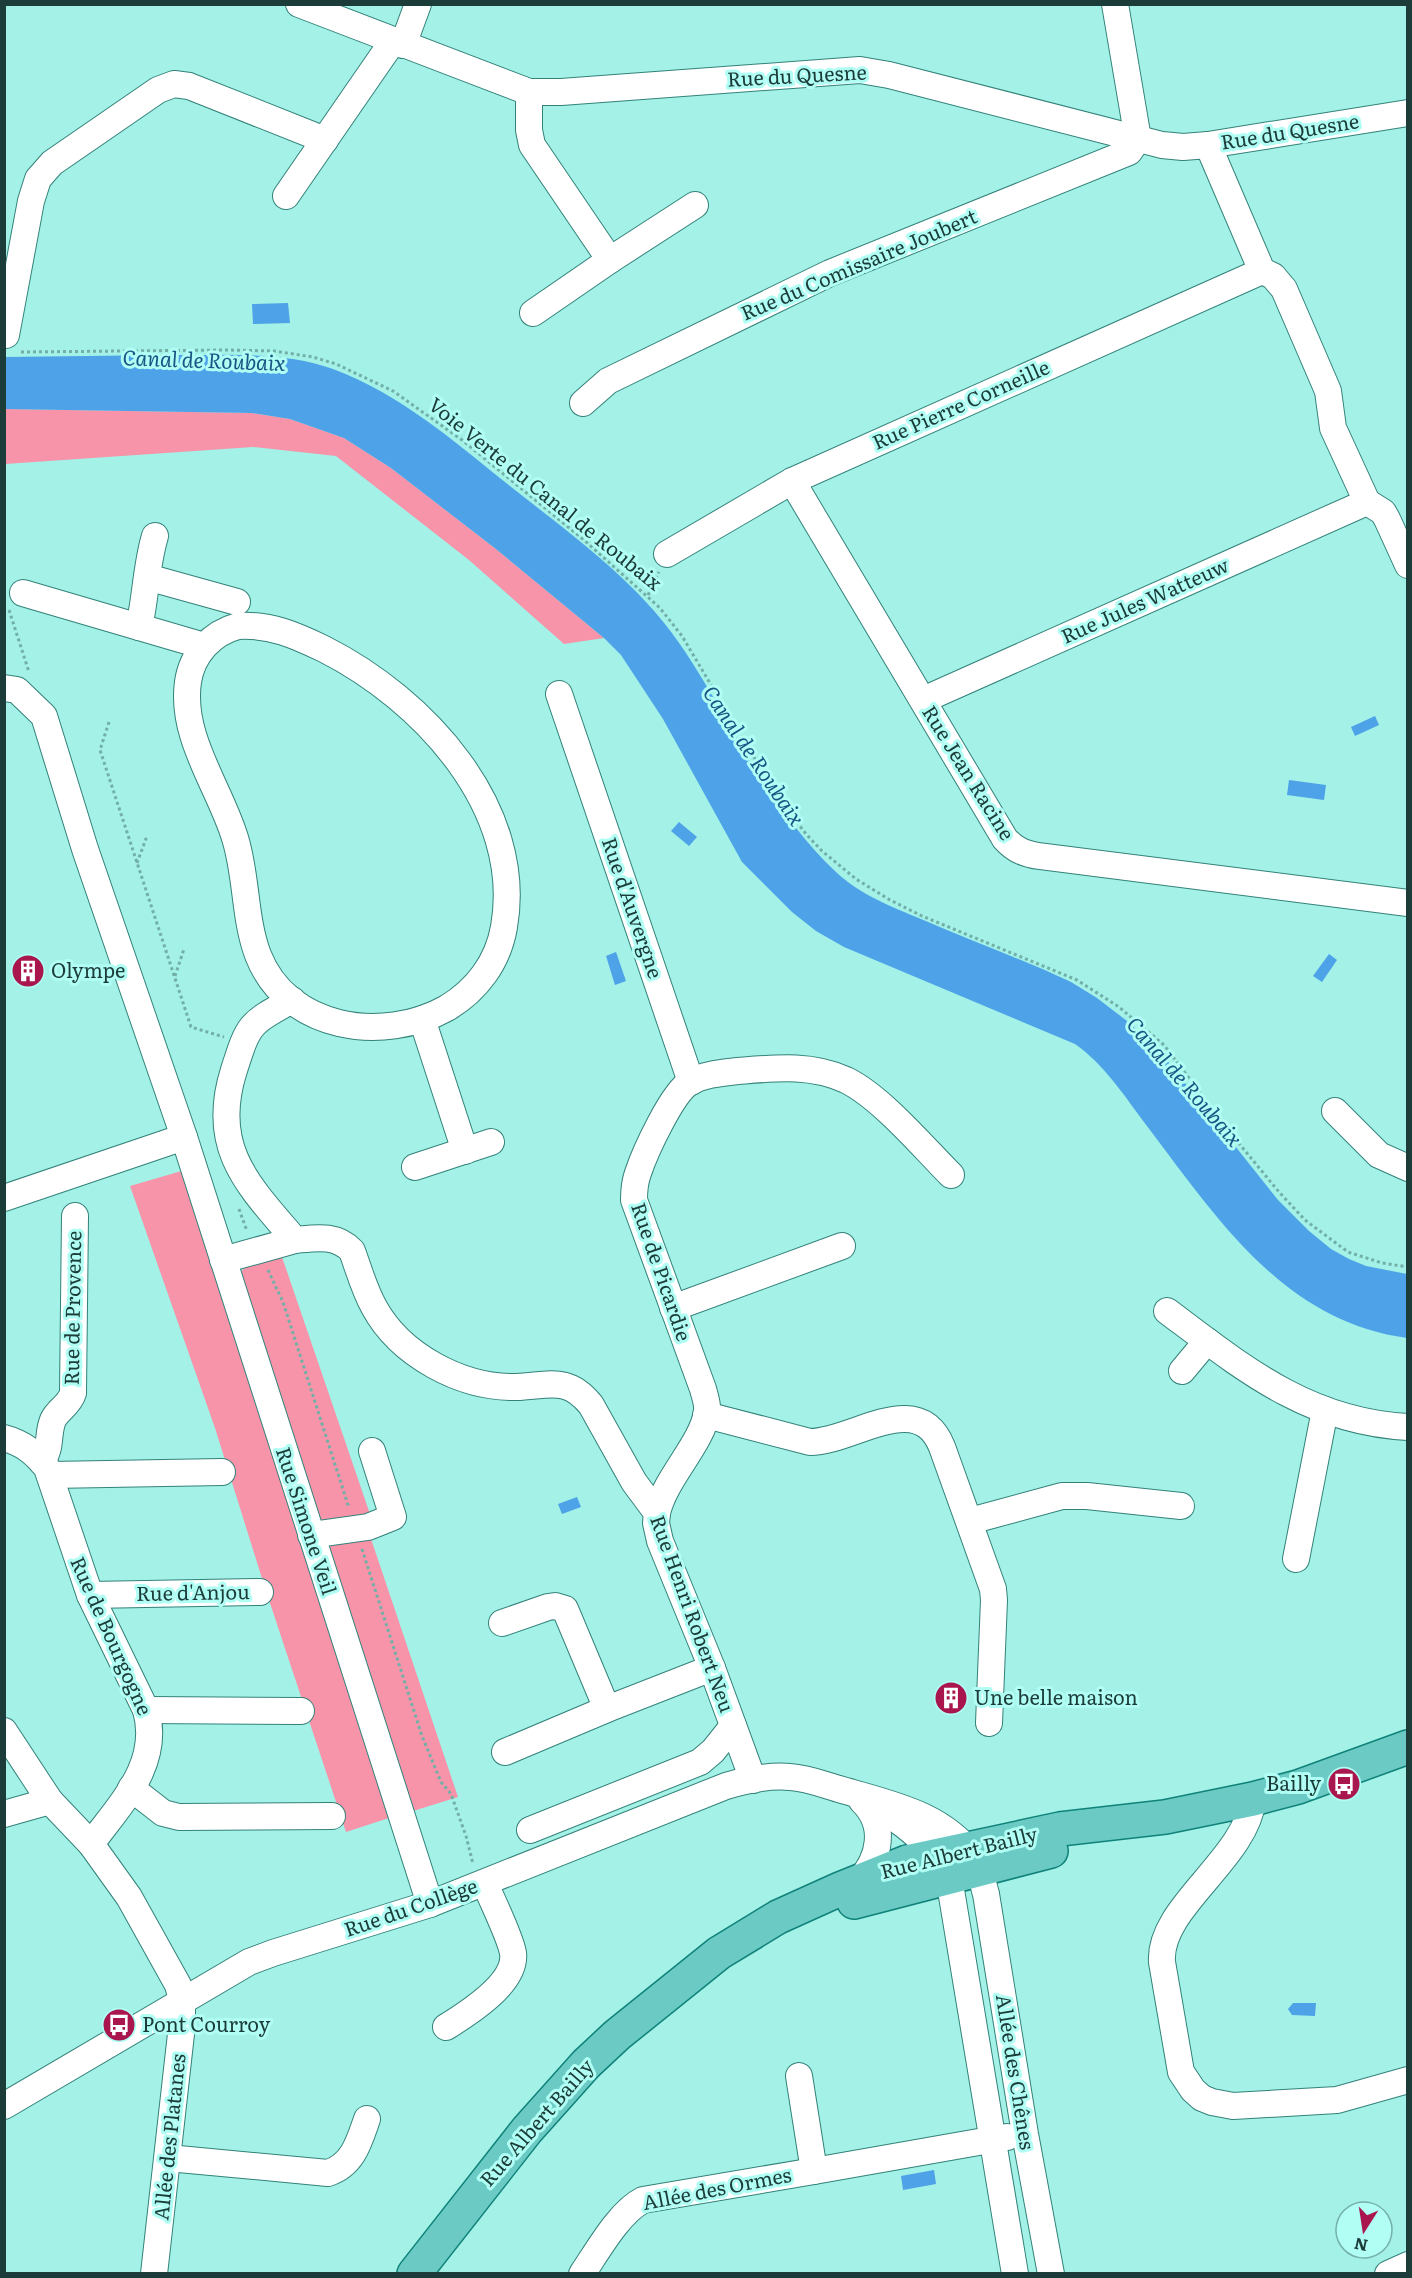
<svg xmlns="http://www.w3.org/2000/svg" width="1412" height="2278" viewBox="0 0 1412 2278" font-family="Literata,serif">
<rect width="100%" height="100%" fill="#a3f1e7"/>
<g fill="#f794a9">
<polygon points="5,409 252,413 290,419 344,438 391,468 496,549 604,638 564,644 469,560 336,456 253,447 5,464"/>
<polygon points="185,1170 392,1817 346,1832 265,1588 215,1428 130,1186"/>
<polygon points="282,1257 371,1517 318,1524 240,1273 246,1266"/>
<polygon points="369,1533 458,1797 410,1812 323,1543"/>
</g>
<g fill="#4da2e8">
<polygon points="288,303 290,323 253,324 252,304"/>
<path d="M167,355C221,356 281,350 333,369C403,395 458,445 515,490C577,539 643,586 686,653C735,728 770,810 836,872C859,894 892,907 921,919C971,941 1022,959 1071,982L1097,998L1127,1021L1158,1049L1278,1200L1309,1231L1331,1249L1349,1259L1366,1266L1407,1274V1338C1284,1322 1216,1217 1147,1126C1125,1097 1105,1065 1075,1044L844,947L816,931L792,912L742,862L663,719L621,655L604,638L496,549L391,468L344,438L290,419L252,413L5,409V357Z"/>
<polygon points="1375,716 1379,725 1355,736 1351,727"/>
<polygon points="1289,780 1326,785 1324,800 1287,795"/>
<polygon points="679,822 697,837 689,846 671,831"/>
<polygon points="616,952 626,981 615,985 606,956"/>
<polygon points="1329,954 1337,960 1322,982 1313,976"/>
<polygon points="577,1497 581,1507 562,1514 558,1504"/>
<polygon points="1293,2003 1316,2003 1315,2016 1292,2015 1288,2009"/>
<polygon points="934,2170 936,2184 903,2190 901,2176"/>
</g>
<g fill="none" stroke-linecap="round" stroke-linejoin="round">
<g stroke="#33827a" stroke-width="28">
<g id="minor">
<polyline points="299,4 529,92 561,92 860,70 889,75 1162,145 1183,147 1208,145 1408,113"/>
<polyline points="403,45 418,4"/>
<polyline points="529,92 529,130 532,145 610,260 533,313"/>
<polyline points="1208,145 1262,271 1273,276 1284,289 1328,391 1333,428 1367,502 1383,512 1387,519 1408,565"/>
<polyline points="286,196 393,41"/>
<polyline points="610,260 695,205"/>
<polyline points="6,335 31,201 38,179 52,163 158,90 174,84 189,86 325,140"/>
<polyline points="583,403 608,381 830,273 1129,152 1138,139 1115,4"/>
<path d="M792,481L1005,839C1015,850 1025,854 1039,856L1408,903"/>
<polyline points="667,554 792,481 1262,271"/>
<polyline points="147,577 237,602"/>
<polyline points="23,593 204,646"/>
<path d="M238,626C270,624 295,635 324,649C423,699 525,808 504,927C498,962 477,990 447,1008C383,1044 287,1030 258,955C244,918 247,876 235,838C220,788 180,737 188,682C192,654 212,633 238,626Z"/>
<path d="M139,627C146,596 146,566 155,536"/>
<polyline points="4,688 17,690 44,716 85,849 184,1137 430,1904"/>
<polyline points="559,694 691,1082"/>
<polyline points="923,700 1367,502"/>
<path d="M292,1000C249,1024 249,1023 234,1070C209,1148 248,1185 295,1240C316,1238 336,1234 352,1251C359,1270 364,1289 374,1307C400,1355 461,1388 516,1387C548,1386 567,1375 591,1405L634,1482L657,1513L656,1523L660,1541L712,1668L753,1780"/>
<polyline points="422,1019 465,1151"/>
<polyline points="1335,1111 1379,1155 1408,1168"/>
<polyline points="415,1167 491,1142"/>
<polyline points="4,1198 184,1137"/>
<polyline points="223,1260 295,1240"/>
<polyline points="673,1308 842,1246"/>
<path d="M1167,1311C1243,1368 1308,1422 1408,1427"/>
<polyline points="1182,1371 1207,1341"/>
<path d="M706,1415L810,1442C853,1442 918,1387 942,1447L993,1589L994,1600L989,1723"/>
<path d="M4,1438C23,1443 35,1453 47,1468L90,1595L146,1710C161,1764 121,1803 91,1844"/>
<path d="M42,1462C52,1447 47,1434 53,1420C58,1409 69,1406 73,1393L75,1216"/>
<polyline points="50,1475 222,1472"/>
<path d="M657,1513C665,1478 702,1444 707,1412C708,1404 705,1397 703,1389L634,1200C634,1190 635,1181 638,1173C645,1152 672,1093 690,1082C705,1074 722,1073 738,1071C776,1068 811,1064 846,1080C881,1097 923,1147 951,1175"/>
<polyline points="970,1521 1062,1496 1087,1496 1181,1506"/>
<polyline points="311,1535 368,1527 393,1517 372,1451"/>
<polyline points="1296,1559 1325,1410"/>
<polyline points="90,1595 260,1592"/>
<polyline points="502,1623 548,1607 555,1606 565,1609 607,1709 712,1668"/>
<polyline points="146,1710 301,1711"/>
<polyline points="4,1731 50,1801 91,1844 129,1897 178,1985 182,2000 182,2025 154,2274"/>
<polyline points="505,1752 607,1709"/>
<polyline points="131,1788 163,1813 179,1817 332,1816"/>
<path d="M1253,1799C1246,1860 1158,1907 1162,1962L1181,2072L1193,2090L1202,2098L1212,2102L1233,2106L1337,2100L1408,2080"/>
<path d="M882,1810C908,1826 936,1849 949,1878L1015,2274"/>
<polyline points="4,1814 50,1801"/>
<polyline points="530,1830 700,1762 713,1751 733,1726"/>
<path d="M859,1881C880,1858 887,1825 862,1801"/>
<path d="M446,2027C467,2014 517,1983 513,1953C510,1936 492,1901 485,1883"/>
<polyline points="799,2076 814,2171 1007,2137"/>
<path d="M4,2106L249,1962L273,1953L430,1904L726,1786C746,1780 769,1775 790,1777C807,1778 822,1784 839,1789C889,1804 943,1813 975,1859C982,1869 982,1882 986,1894L1025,2134L1051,2274"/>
<path d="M168,2158L328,2173C353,2165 359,2142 367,2119"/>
<path d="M582,2274C597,2252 619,2212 643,2200L814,2171"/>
<polyline points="1388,2274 1408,2265"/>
</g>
</g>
<g stroke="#10827a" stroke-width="36">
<g id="major">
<polyline points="854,1902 1051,1851"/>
<polyline points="414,2274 527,2130 586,2064 617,2035 719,1953 778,1917 840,1889 907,1862 1060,1829 1165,1817 1253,1799 1298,1787 1408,1747"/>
</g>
</g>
<g stroke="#72afa7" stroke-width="3" stroke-dasharray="3 3" stroke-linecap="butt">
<polyline points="21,352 226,350 274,351 313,357 336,364 393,391 462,440 584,540 660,608 682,636 777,796 806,834 822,851 856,879 890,900 922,916 1077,980 1119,1007 1164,1045 1232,1135 1279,1192 1305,1220 1348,1252 1382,1263 1408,1267"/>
<polyline points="648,595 659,572"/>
<polyline points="9,610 29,672"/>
<polyline points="109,722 100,750 191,1027 224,1037"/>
<polyline points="137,863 147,836"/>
<polyline points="175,976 184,949"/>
<polyline points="239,1209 247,1231"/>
<polyline points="268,1270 283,1302 349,1508"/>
<polyline points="362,1549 422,1736 441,1782 451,1794 466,1836 473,1864"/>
</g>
<use href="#minor" stroke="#fff" stroke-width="26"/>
<use href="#major" stroke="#6bcbc4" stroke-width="33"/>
</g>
<defs>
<g id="building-disc" transform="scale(1.725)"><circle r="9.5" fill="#a9164d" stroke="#b0fef4"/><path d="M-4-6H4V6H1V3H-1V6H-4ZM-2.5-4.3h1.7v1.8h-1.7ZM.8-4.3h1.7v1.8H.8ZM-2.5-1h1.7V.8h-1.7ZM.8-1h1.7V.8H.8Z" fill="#fff"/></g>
<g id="bus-disc" transform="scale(1.725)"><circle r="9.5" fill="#a9164d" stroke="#b0fef4"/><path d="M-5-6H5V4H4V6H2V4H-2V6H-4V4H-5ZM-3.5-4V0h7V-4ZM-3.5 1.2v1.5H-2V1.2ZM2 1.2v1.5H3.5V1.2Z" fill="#fff"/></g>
</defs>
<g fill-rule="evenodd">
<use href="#building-disc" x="28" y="971"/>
<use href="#building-disc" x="951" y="1698"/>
<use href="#bus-disc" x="1344" y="1784"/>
<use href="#bus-disc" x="119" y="2025"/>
</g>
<g text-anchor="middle" stroke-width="6" stroke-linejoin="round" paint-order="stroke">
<g font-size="20" fill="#1c3c39" stroke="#b0fef4">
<text transform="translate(797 76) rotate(-3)" y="7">Rue du Quesne</text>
<text transform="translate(1290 132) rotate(-9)" y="7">Rue du Quesne</text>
<text transform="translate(859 265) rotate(-23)" y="7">Rue du Comissaire Joubert</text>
<text transform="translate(961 405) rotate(-24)" y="7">Rue Pierre Corneille</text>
<text transform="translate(545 494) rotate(39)" y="7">Voie Verte du Canal de Roubaix</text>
<text transform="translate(1145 601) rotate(-24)" y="7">Rue Jules Watteuw</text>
<text transform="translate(968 773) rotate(58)" y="7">Rue Jean Racine</text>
<text transform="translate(632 908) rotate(71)" y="7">Rue d'Auvergne</text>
<text transform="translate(661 1272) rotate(71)" y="7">Rue de Picardie</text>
<text transform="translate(73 1308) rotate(-89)" y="7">Rue de Provence</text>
<text transform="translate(306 1521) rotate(72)" y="7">Rue Simone Veil</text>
<text transform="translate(193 1593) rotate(-1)" y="7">Rue d'Anjou</text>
<text transform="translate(692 1614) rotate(70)" y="7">Rue Henri Robert Neu</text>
<text transform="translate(111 1636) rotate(66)" y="7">Rue de Bourgogne</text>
<text transform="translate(959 1853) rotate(-14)" y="7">Rue Albert Bailly</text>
<text transform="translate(411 1908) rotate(-19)" y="7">Rue du Collège</text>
<text transform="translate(1015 2072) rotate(81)" y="7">Allée des Chênes</text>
<text transform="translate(537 2123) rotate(-49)" y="7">Rue Albert Bailly</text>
<text transform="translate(170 2137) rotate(-84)" y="7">Allée des Platanes</text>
<text transform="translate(717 2189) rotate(-11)" y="7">Allée des Ormes</text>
</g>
<g font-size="20" fill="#1c3c39" stroke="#b0fef4" text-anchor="start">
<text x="51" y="978">Olympe</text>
<text x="974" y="1705">Une belle maison</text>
<text x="1321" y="1791" text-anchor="end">Bailly</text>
<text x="142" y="2032">Pont Courroy</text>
</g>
<g font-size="21" font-style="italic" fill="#1a5685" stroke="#b0fef4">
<text transform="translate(204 361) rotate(2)" y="7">Canal de Roubaix</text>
<text transform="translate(753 756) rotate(56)" y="7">Canal de Roubaix</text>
<text transform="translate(1184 1082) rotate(49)" y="7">Canal de Roubaix</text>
</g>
</g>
<rect width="1412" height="2278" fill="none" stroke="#1c3c39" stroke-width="12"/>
<g transform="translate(1364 2230) rotate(192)"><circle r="28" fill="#b0fef4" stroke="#75b0a9" stroke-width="1.5"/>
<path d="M0-4.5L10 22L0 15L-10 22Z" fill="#a9164d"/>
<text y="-9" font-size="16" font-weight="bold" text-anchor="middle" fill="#1c3c39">N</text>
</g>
</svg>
